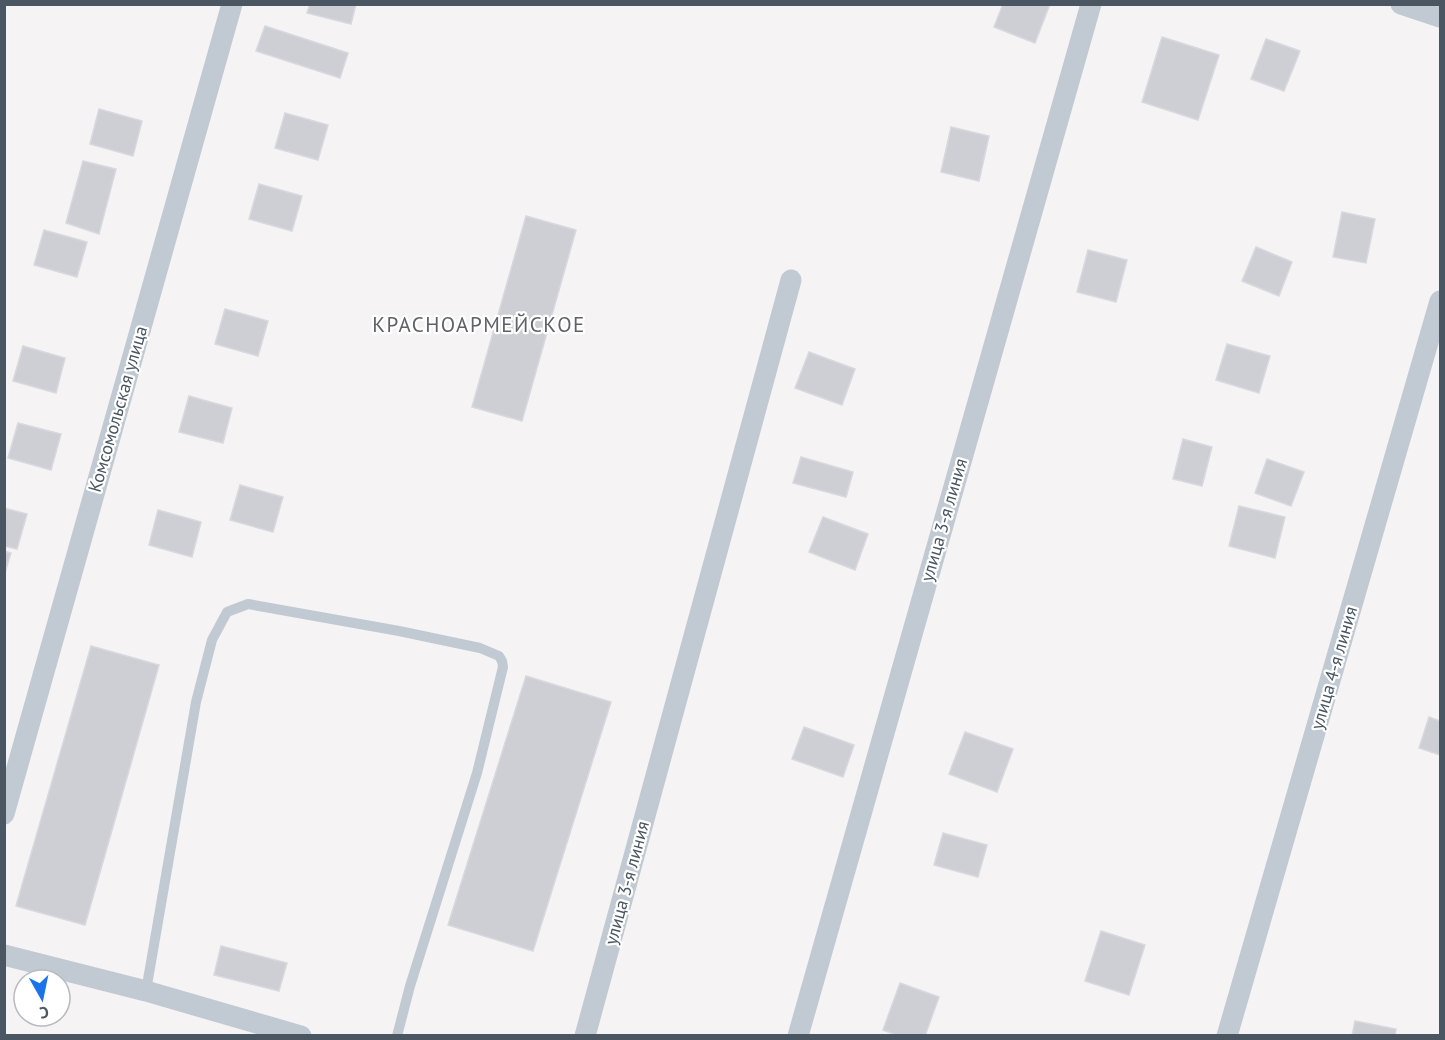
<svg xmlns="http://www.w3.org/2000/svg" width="1445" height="1040" viewBox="0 0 1445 1040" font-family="'PT Sans',sans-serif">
<rect width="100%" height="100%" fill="#f5f3f3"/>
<g fill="#cdcfd5" stroke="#d7d9de" stroke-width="1.5">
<polygon points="310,4 356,4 351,24 307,13"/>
<polygon points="1003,4 1050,4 1035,43 994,27"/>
<polygon points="265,26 348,53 340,78 256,51"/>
<polygon points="1162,37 1219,55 1198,120 1142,102"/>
<polygon points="1266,39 1300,51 1284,91 1251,79"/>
<polygon points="99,109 142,121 133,156 90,144"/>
<polygon points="285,113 328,125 318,160 275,148"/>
<polygon points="951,127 989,136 979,181 941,172"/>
<polygon points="83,161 116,169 99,234 66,223"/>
<polygon points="259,184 302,196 292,231 249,219"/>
<polygon points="1342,212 1375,219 1366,263 1333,257"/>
<polygon points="526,216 576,230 522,421 472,407"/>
<polygon points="44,230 87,242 77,277 34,265"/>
<polygon points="1256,247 1292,262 1279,296 1242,281"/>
<polygon points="1088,250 1127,260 1116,302 1077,292"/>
<polygon points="225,309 268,321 258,356 215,344"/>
<polygon points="1227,344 1270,356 1259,393 1216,380"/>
<polygon points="23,346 65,358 56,393 13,381"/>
<polygon points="809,352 855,369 842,405 795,388"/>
<polygon points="189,396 232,408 223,443 179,432"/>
<polygon points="18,423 61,434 51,470 8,458"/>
<polygon points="1183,439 1212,447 1202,486 1173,479"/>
<polygon points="801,457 853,472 846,497 793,483"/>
<polygon points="1267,459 1304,472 1291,506 1255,493"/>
<polygon points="240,485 283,497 273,532 230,520"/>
<polygon points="1239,506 1285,517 1275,558 1229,546"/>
<polygon points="4,508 27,514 17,549 4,546"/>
<polygon points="158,510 201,522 192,557 149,545"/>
<polygon points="823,517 868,534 855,570 809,552"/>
<polygon points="4,551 11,553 4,576"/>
<polygon points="91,646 159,665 85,925 16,906"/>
<polygon points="526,676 611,702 533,951 448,925"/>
<polygon points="1429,717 1440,721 1440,755 1419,748"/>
<polygon points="804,727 854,745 843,777 792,759"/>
<polygon points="965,732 1013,749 997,792 949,774"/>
<polygon points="943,833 987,845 978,877 934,865"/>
<polygon points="1101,931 1145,945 1129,995 1085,981"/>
<polygon points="221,946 287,963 279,991 214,975"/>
<polygon points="900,983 939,997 925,1036 899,1036 883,1030"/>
<polygon points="1355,1021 1396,1029 1395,1036 1352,1036"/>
</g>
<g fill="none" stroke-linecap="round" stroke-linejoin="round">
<polyline stroke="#c1cad2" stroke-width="10" points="146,991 196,702 212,640 227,612 248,604 399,631 480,648 499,656 502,661 503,667 477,773 410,986 397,1036"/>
<g stroke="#c1cad2" stroke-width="21">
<polyline points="1401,4 1440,17"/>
<polyline points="4,814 232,4"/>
<polyline points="4,955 146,991 301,1036"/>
<polyline points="585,1036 791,280"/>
<polyline points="798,1036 1091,4"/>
<polyline points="1227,1036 1440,301"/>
</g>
</g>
<g text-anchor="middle" stroke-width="4.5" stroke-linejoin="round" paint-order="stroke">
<g font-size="18" fill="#4a5661" stroke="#fff">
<text transform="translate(118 409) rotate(-74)" y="6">Комсомольская улица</text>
<text transform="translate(944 520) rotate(-74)" y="6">улица 3-я линия</text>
<text transform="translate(1334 668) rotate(-74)" y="6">улица 4-я линия</text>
<text transform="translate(627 883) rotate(-75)" y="6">улица 3-я линия</text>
</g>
<g font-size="21" letter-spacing="1.5" fill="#5f6368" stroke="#fff">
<text x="479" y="332">КРАСНОАРМЕЙСКОЕ</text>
</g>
</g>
<rect width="1445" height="1040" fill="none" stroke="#4a5661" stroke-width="12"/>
<g transform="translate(42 998) rotate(171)"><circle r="28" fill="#ffffff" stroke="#b7bbc0" stroke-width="1.5"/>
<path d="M0-4.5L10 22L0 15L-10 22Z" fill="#1a73e8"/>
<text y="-9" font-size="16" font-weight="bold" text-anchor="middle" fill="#4a5661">С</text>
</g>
</svg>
